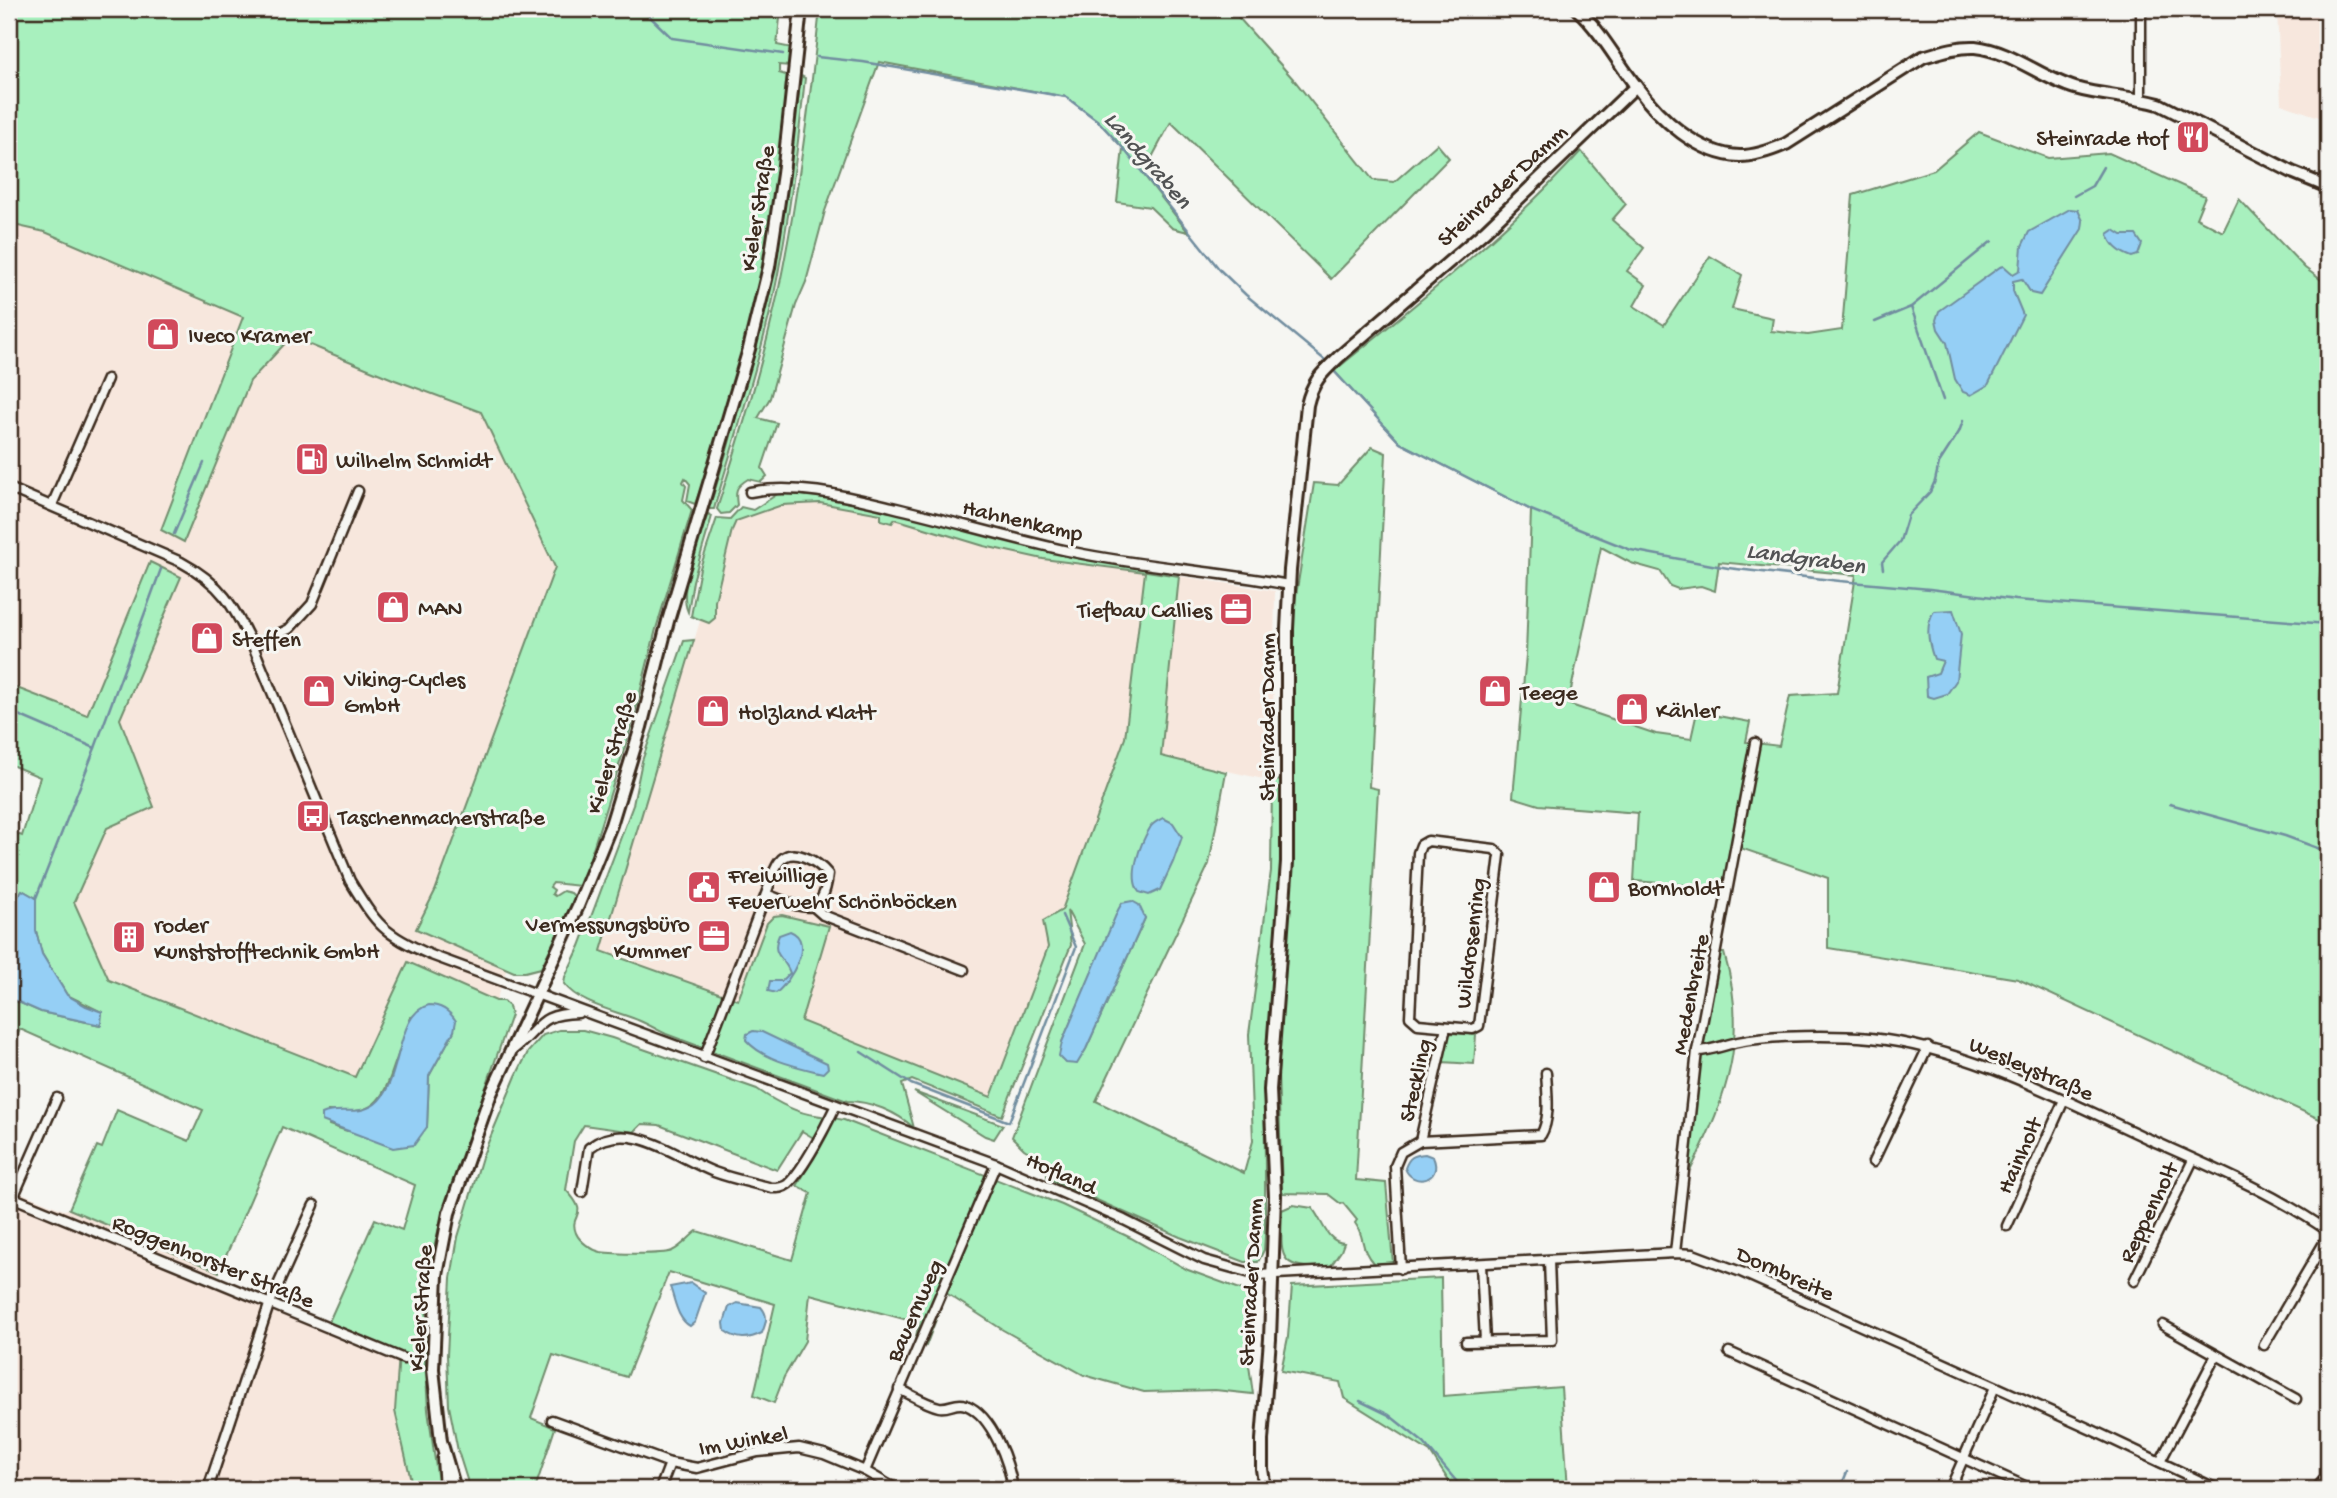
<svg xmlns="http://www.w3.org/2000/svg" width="2337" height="1498" viewBox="0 0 2337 1498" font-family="'Gochi Hand',sans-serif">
<rect width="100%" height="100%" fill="#f6f6f2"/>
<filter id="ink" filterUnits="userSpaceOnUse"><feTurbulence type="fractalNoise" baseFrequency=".0143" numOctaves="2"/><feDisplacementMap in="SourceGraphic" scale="14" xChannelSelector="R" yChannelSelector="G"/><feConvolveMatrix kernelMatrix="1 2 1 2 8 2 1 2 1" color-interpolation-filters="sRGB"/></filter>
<g filter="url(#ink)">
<g fill="#f7e7dd">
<polygon points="2277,9 2328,9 2328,120 2281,104"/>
<polygon points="9,224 45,232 243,317 161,530 184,542 250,381 291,337 395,380 481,412 555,566 435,891 416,929 507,968 496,1001 408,963 355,1077 109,980 74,902 107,828 154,807 120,719 181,577 150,563 87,716 9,685"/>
<polygon points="815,501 838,503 1010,547 1145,571 1125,738 1062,910 1044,921 1049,947 991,1097 800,1021 829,926 782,915 773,916 767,923 738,1000 601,951 730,521 778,502"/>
<polygon points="1179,576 1275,591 1272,781 1161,756"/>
<polygon points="9,1188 64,1210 69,1209 219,1272 215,1282 399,1353 395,1411 413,1489 9,1489"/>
</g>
<g fill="#a8f0be" stroke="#728d6e" stroke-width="2" fill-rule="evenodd">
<path d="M9,9H781L777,45L792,48L790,66L779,65V73L789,76C783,131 779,186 769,241C753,331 727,418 695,504L687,501L690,484L685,478L683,482L686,486L683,500L692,510L656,629L633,721L585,874L580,886L553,883L550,887L554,890L552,894L555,896L563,891L571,893L575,897L541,968L525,972H514L416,929L435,891L555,567L481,412L395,380L291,337L250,381L184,542L161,530L243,317L45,232L9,224Z"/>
<path d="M820,9H1231L1295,81L1373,180L1394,182L1437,144L1449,158L1331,279L1171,122L1143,174L1188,232L1172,228L1150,207L1117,202L1123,148L1098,121L1066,97L879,62L825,211L806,282L796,305L770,398L758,418L777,423L762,468L767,476L761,482L748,479C735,487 735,491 737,505L729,513L721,514L717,509C740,437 763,363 779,288C798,196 810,102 820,9Z"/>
<path d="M801,76L805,78C797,154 788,229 772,304C756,373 734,441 714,509H709L728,447L767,299L784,201Z"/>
<path d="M1979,132L2048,158L2109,153L2205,196L2196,218L2223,232L2239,199L2305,268L2328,285V456L2319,586L2328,588V1123L2018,979L1828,948V878L1732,845L1723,888L1634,881L1638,813L1539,805L1513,797L1526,655L1531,510L1400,443L1334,371C1420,301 1507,233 1581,151L1626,204L1612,220L1644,248L1627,271L1646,285L1634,306L1664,325L1710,256L1742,275L1732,309L1773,318L1771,331L1808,335L1842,330L1853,195L1934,170ZM1601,547L1631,563L1660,571L1670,586L1678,589L1701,586L1715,591L1719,562L1856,575L1837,693L1790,696L1779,746L1746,742L1750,722L1697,712L1691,739L1656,734L1568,704Z"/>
<path d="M1372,447L1386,453L1369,787L1378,789L1356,1180L1386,1183L1393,1263L1374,1264C1359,1248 1366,1238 1355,1223L1357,1220L1343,1203L1341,1204L1328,1194L1282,1193L1278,1073L1294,791V608L1314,483L1338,485Z"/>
<path d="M779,493C868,498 944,526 1030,546C1068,555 1107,560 1146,567V571L1179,576L1161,756L1226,772L1209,864L1096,1101L1244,1173L1253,1141L1249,1034L1271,871L1272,781L1282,780C1285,861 1276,936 1269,1016C1262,1089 1266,1163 1265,1236L1264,1250L1258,1262H1245L1180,1237L1047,1178V1163L1024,1149L1012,1137L1085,944L1067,910L1071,945L1002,1116L912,1080L902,1084L914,1128C897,1112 870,1101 847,1101L666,1034C658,1030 649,1025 640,1021C617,1011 580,1005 564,984L565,977L580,946L633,805L642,761L684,641L694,640L601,951L738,1000L767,923L774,916L782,915L829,926L801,1021L991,1097L1048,947L1043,921L1062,910L1125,738L1145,572L1043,559L984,546L895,519L892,523L881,520V514L820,503L782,505L736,521L732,530L715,601V618L709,623L691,616L700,568L717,518L730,519L741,507L753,510ZM1122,903L1145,918L1086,1049L1077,1063L1062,1042Z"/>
<path d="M708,514L712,516L693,581L688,612C677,589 699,536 708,514Z"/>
<path d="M150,562L181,577L120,719L154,807L107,828L74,902L109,980L355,1077L408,962L496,1001H503L509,1006L511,1015L443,1211L434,1248L427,1305L425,1358L428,1410L439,1489H413L395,1411L399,1353L327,1326L375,1219L402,1230L415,1185L282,1127L219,1272L69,1209L97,1146L102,1148L117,1110L189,1141L203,1110L20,1029L9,1056V998L41,1012L100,1025L102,1012L67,995L42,954L36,931V898L22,890L9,912V831L22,836L40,777L9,764V685L87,715ZM411,1017L454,1031L429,1076L427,1127L347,1131L329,1125L328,1111C368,1114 380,1109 393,1069C399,1052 405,1034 411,1017Z"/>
<path d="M1720,953H1724C1749,1036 1728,1095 1691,1169L1686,1165L1699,1063Z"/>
<path d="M559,1030H583L612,1038L757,1089C773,1100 795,1113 815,1115C825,1117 834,1118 844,1120L1062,1205L1131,1238L1188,1270L1251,1293L1255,1317L1247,1351L1253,1394L1215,1390L1144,1392L1084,1375L1003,1330L946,1293L926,1346L915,1341L919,1323L810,1294L805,1341L784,1377L774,1403L754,1395L775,1304L669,1272L627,1377L553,1355L531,1418L555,1428L535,1489H470L458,1451L449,1406L447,1355L451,1278L458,1237L482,1157L516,1076L528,1052L543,1035ZM642,1124L659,1125L777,1170L802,1131L822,1143L797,1186L811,1193L792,1260L697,1231C689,1237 681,1247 672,1251C662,1255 613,1254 601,1252C592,1250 580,1242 576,1233C568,1213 592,1217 566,1190L574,1141L584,1125L634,1132Z"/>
<polygon points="1452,1033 1476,1035 1474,1064 1442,1062 1447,1036"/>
<polygon points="914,1092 1003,1125 994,1139 985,1136"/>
<path d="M1293,1205L1312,1208C1322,1219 1326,1242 1344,1243L1341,1251L1330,1267C1275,1270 1281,1257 1282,1210Z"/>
<polygon points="1441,1278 1443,1396 1561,1387 1568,1489 1454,1489 1430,1452 1344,1398 1340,1382 1281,1371 1288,1337 1292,1286"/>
</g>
<g fill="#95cff5" stroke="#718d9f" stroke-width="2">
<polygon points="2070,209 2078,210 2083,221 2082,229 2040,295 2031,293 2022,279 2013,281 2013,291 2023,315 1988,385 1971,395 1963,392 1955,379 1947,343 1938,329 1936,320 1939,311 2000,267 2004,266 2013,274 2020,270 2022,246 2029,232"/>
<path d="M2114,230L2122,235H2136L2142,244L2138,255L2132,257C2121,253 2111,246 2108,234Z"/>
<path d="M1953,610L1961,634L1956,681L1947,694L1934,698L1927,696L1926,677L1938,673L1943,661L1934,659C1928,643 1925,625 1934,611Z"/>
<path d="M1163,818L1173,823L1182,837L1173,862L1160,890L1149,895L1139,892C1128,876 1140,844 1150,828C1152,823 1158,821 1163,818Z"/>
<polygon points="22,890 36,898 36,931 42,954 67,995 86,1006 102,1012 101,1025 41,1012 9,998 9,912"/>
<polygon points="1132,901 1139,905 1145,918 1086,1049 1077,1064 1066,1063 1059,1056 1062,1042 1118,910 1122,903"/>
<path d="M790,931C816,941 790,982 776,993L768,991L770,981H782L790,973C784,956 770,956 779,935Z"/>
<path d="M429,1005C441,1005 449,1010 456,1021L454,1031L429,1076L427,1127L414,1145L393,1148L322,1121V1114C339,1106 357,1117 375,1104C403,1083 394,1013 429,1005Z"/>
<path d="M753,1031L762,1032L827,1063L828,1068L823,1073C798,1067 763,1060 746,1040L747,1034Z"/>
<path d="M1425,1154L1433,1157C1444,1181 1412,1188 1405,1168C1409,1157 1413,1155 1425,1154Z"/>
<path d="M691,1283L705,1293L695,1322L690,1326C677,1319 675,1300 670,1287Z"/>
<path d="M737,1303L761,1307C769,1316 766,1323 762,1333C748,1340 737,1340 725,1331L724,1323L729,1307Z"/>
</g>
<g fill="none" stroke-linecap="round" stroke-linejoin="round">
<g stroke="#718d9f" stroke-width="2.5">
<polyline points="642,9 672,38 783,54"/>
<polyline points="817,57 863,62 1066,97 1098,121 1123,148 1220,270 1246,295 1326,361"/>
<polyline points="2074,196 2092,186 2103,167"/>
<polyline points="1911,307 1943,400"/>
<polyline points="1875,322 1911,307 1992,241"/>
<polyline points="1334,371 1400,443 1531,510 1631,550 1728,568 1840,581 1930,589 2016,600 2328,624"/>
<polyline points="174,534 204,463"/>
<polyline points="1883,569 1882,562 1900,541 1908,515 1930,492 1935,481 1939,463 1959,432 1963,421"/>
<polyline points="9,711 95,748"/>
<polyline points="2170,804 2285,836 2328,852"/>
<polyline points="36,898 95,748 161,569"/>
<polyline points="861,1052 911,1084 1009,1122 1076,947 1062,915"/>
<polyline points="1360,1401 1389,1415 1424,1443 1463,1489"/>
<polyline points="1840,1489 1847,1472"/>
</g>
<g stroke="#3b2a1e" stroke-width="13">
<g id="minor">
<polyline points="2141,99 2141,9"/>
<path d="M9,488L181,562C222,584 233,605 253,646L350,881C377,925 383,934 431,955L996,1164L1124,1220L1204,1260L1258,1275L1675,1253L1693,1254L1741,1272L2092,1430L2217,1489"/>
<path d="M750,492C796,483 846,496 892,507C952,521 1012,539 1073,552C1144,567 1218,571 1289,585"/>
<polyline points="52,505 107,379"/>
<polyline points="253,646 289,629 312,604 358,491"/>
<polygon points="1428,841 1494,849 1500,855 1479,1026 1473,1029 1418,1024 1410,1017 1418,853 1421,845"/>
<polyline points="815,908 823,915 964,970"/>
<path d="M514,1049C542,1028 537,1014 578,1013"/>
<path d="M1697,1051C1711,1051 1724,1045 1738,1042C1772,1035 1835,1035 1871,1038C1966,1048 2062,1099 2149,1139C2209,1166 2274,1193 2328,1231"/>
<path d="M704,1058L766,894C799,906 823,923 828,874C819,863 792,844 779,862C773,870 770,884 766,894"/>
<polyline points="1420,1141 1446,1027"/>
<polyline points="1873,1162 1928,1047"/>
<path d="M582,1192L589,1148C629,1117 675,1157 714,1172C733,1179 753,1183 772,1188C778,1188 783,1188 788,1184C804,1169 826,1126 836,1105"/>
<polyline points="9,1196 404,1359"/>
<polyline points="13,1198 57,1098"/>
<polyline points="2007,1226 2064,1100"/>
<polyline points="1675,1253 1697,1051 1755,743"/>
<polyline points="1481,1265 1485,1341"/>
<path d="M1401,1269L1395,1166L1401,1152L1420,1141L1541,1135C1551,1118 1547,1092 1546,1073"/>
<polyline points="2134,1281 2193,1160"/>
<polyline points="2163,1325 2296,1399"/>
<polyline points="1466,1342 1552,1340 1549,1261"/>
<polyline points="2264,1345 2328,1236"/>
<polyline points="1729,1352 2031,1489"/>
<path d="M899,1389C912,1395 926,1404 939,1407C949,1409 956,1401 966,1405C993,1416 1009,1463 1013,1489"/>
<polyline points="552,1420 670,1463 697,1468 758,1452 799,1448 824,1454 865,1471 896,1489"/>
<polyline points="442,1458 444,1489"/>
<polyline points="2160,1462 2216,1355"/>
<polyline points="865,1471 996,1164"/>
<polyline points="208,1489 269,1305 314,1205"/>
<polyline points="660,1489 670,1463"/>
<polyline points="1950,1489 1995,1387"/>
<polyline points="2316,1489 2328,1475"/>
</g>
</g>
<g stroke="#3b2a1e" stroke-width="16">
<g id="secondary">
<path d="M1577,9C1601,31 1616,60 1636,86C1659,118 1699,155 1740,156C1756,156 1772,150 1786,144L1923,57C1940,52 1958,46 1975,47C2012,51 2041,78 2075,88C2102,96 2131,96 2159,104L2294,173L2328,187"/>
<polyline points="455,1489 441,1441 433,1369 437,1275 449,1213 490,1096 578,906 611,825 641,727 668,621 749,349 769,267 783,174 801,9"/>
<path d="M1265,1489L1262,1469V1440L1270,1339L1275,1196L1270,1090L1287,862V629L1290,570L1307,405C1313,380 1322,373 1341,355L1485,231L1636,86"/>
</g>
</g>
<use href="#minor" stroke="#f6f6f2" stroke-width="8"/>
<use href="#secondary" stroke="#f6f6f2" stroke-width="10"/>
</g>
</g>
<defs>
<g id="restaurant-square" transform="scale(1.75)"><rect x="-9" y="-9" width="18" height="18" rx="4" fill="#d1495b" stroke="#f6f6f2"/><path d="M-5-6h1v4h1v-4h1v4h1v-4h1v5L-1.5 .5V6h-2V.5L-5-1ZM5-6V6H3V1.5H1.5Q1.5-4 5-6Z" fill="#fff"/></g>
<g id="shop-square" transform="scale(1.75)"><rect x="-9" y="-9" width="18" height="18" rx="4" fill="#d1495b" stroke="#f6f6f2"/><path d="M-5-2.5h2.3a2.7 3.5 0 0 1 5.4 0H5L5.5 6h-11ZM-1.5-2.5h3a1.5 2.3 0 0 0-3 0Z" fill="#fff"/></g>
<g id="fuel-square" transform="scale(1.75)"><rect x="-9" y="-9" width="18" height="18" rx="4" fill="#d1495b" stroke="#f6f6f2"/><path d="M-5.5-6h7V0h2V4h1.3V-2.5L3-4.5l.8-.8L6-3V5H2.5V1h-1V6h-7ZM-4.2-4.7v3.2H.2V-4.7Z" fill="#fff"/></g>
<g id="office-square" transform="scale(1.75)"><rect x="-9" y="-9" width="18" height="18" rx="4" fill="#d1495b" stroke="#f6f6f2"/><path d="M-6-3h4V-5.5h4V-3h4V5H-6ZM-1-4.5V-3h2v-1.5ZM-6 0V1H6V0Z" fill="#fff"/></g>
<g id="bus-square" transform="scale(1.75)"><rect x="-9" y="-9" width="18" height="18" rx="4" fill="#d1495b" stroke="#f6f6f2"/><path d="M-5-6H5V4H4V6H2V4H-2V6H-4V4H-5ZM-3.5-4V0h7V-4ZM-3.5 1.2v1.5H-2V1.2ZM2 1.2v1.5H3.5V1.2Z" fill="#fff"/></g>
<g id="civic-square" transform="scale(1.75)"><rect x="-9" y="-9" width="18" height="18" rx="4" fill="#d1495b" stroke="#f6f6f2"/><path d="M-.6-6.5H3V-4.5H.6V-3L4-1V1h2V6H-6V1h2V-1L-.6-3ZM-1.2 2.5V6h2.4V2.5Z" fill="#fff"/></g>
<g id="building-square" transform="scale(1.75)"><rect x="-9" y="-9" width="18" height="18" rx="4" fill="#d1495b" stroke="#f6f6f2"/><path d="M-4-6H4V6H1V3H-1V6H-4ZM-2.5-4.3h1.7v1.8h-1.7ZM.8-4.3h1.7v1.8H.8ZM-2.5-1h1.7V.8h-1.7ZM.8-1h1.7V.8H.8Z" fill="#fff"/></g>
</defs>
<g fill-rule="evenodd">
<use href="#restaurant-square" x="2193" y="137"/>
<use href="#shop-square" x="163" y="334"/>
<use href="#fuel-square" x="312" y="459"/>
<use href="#shop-square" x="393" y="607"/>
<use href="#office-square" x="1236" y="609"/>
<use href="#shop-square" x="207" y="638"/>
<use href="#shop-square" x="319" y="691"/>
<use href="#shop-square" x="1495" y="691"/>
<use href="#shop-square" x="1632" y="709"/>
<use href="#shop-square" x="713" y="711"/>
<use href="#bus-square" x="313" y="816"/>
<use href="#civic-square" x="704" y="887"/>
<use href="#shop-square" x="1604" y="887"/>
<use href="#office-square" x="714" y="936"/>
<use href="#building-square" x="129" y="937"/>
</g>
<g text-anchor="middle" stroke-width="6" stroke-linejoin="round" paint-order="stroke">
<g font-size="23" fill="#3b2a1e" stroke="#f6f6f2" text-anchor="start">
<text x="2168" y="145" text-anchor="end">Steinrade Hof</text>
<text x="188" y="342">Iveco Kramer</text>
<text x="336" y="467">Wilhelm Schmidt</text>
<text x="418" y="615">MAN</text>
<text x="1212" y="617" text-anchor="end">Tiefbau Callies</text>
<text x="232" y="646">Steffen</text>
<text x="344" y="686">Viking-Cycles<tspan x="344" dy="26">GmbH</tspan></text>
<text x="1520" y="699">Teege</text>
<text x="1656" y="717">Kähler</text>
<text x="738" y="719">Holzland Klatt</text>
<text x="338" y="824">Taschenmacherstraße</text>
<text x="728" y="882">Freiwillige<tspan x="728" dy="26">Feuerwehr Schönböcken</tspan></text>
<text x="1628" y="895">Bornholdt</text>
<text x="690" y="931" text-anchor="end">Vermessungsbüro<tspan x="690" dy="26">Kummer</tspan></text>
<text x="154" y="932">roder<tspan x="154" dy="26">Kunststofftechnik GmbH</tspan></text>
</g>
<g font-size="23" fill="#3b2a1e" stroke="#f6f6f2">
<text transform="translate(1501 184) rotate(-43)" y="8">Steinrader Damm</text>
<text transform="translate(756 208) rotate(-81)" y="8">Kieler Straße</text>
<text transform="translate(1023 519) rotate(13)" y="8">Hahnenkamp</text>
<text transform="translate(1266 717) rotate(-90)" y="8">Steinrader Damm</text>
<text transform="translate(610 752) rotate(-73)" y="8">Kieler Straße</text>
<text transform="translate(1469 943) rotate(-83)" y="8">Wildrosenring</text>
<text transform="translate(1689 994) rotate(-79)" y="8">Medenbreite</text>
<text transform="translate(2032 1067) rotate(23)" y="8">Wesleystraße</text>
<text transform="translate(1414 1080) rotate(-77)" y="8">Steckling</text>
<text transform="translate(2018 1155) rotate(-66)" y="8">Hainholt</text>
<text transform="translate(1062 1172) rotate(24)" y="8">Hofland</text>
<text transform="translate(2147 1212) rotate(-64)" y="8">Reppenholt</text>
<text transform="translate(214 1260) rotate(22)" y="8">Roggenhorster Straße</text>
<text transform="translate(1786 1272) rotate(24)" y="8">Dornbreite</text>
<text transform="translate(1249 1282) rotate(-87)" y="8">Steinrader Damm</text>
<text transform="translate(419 1308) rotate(-86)" y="8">Kieler Straße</text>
<text transform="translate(913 1310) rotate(-66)" y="8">Bauernweg</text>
<text transform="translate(743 1439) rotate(-10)" y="8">Im Winkel</text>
</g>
<g font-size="24" font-style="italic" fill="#525354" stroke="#f6f6f2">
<text transform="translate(1149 159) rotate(49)" y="8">Landgraben</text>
<text transform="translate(1806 557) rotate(8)" y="8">Landgraben</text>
</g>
</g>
<rect width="2337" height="1498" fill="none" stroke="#f6f6f2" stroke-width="35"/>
<rect x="18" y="18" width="2302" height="1463" fill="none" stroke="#3b2a1e" stroke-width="2.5" filter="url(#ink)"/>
</svg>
